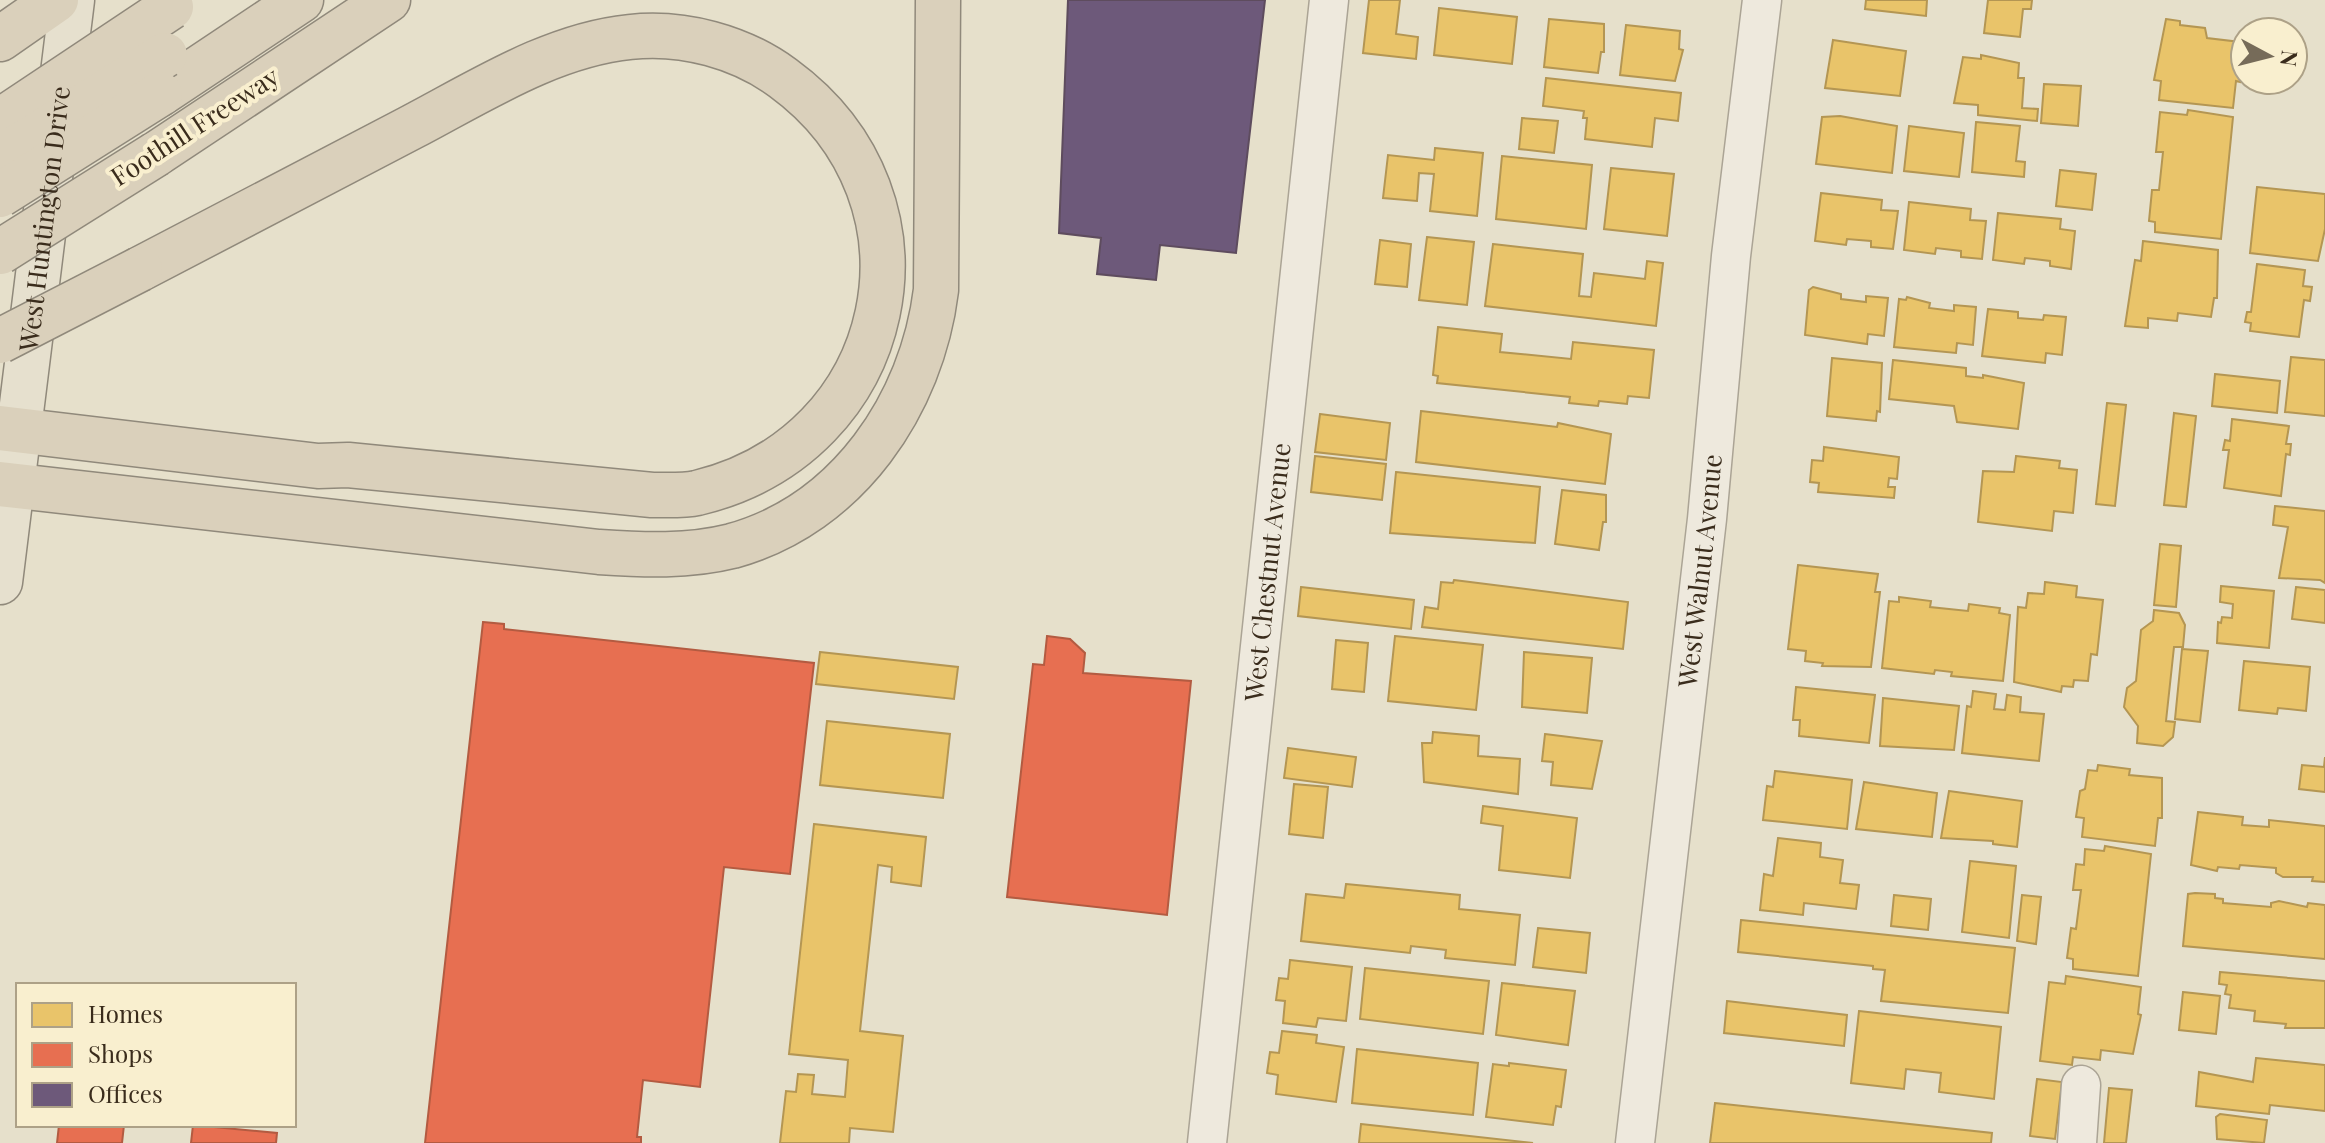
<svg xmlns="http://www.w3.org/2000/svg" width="2325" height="1143" viewBox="0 0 2325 1143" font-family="'Playfair Display',serif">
<rect width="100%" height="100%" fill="#e6e0cb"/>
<g fill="#e9c46a" stroke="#b49653" stroke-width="2">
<polygon points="1369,0 1400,0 1396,34 1418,37 1416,59 1363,53"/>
<polygon points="1866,0 1927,0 1926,16 1865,9"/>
<polygon points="1988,0 2032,0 2031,9 2023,9 2020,37 1984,33"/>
<polygon points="1439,8 1517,17 1512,64 1434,55"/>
<polygon points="1549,19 1604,24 1604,52 1601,52 1598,73 1544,67"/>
<polygon points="2166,19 2180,21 2180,25 2205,28 2207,38 2240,42 2240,82 2236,81 2233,108 2159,100 2161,81 2154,80"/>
<polygon points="1626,25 1680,31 1679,49 1683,50 1675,81 1620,75"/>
<polygon points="1833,40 1906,51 1900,96 1825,88"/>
<polygon points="1981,55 2019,63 2018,78 2024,78 2022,108 2038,109 2037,121 1978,115 1978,105 1954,103 1963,57 1981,59"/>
<polygon points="1546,78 1681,93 1678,121 1655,118 1652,147 1585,139 1587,118 1583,118 1584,111 1543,106"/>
<polygon points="2044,84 2081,86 2078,126 2041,123"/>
<polygon points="2188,110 2233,117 2221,239 2155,232 2155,222 2149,221 2152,190 2159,190 2163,152 2156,152 2160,112 2187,115"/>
<polygon points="1840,116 1897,126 1892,173 1816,164 1822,117"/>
<polygon points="1522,118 1558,121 1554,153 1519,149"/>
<polygon points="1976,122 2020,126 2016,161 2025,162 2024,177 1972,172"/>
<polygon points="1909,126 1964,133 1959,177 1904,171"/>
<polygon points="1435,148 1483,153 1477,216 1430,211 1434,174 1419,173 1417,201 1383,198 1388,155 1434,160"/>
<polygon points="1502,156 1592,165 1586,229 1496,219"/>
<polygon points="1611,168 1674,174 1667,236 1604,229"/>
<polygon points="2060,170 2096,174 2092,210 2056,206"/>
<polygon points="2257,187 2325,194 2325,229 2318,261 2250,253"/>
<polygon points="1821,193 1882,200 1881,210 1898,211 1893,249 1871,247 1871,241 1847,239 1846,245 1815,241"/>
<polygon points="1909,202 1971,209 1970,220 1986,221 1982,259 1961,257 1961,251 1936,248 1935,254 1904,250"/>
<polygon points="1998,213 2061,219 2060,229 2075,231 2071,269 2050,266 2050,261 2025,258 2024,264 1993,260"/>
<polygon points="1427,237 1474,242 1467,305 1419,300"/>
<polygon points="1380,240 1411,244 1407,287 1375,284"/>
<polygon points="2143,241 2218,250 2217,298 2214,298 2211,317 2178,313 2177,321 2148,318 2148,328 2125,326 2135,260 2141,261"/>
<polygon points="1493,244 1583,254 1579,296 1591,297 1594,273 1645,279 1647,261 1663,263 1656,326 1485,306"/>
<polygon points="2257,264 2305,270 2303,286 2312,287 2310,301 2304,300 2299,337 2250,331 2251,323 2245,322 2247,312 2251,312"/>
<polygon points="1813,287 1841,294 1841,299 1866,302 1866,296 1888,298 1884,336 1868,334 1867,344 1805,335 1809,290"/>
<polygon points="1907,297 1930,303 1929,308 1954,311 1954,305 1976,307 1973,345 1957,343 1956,353 1894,347 1899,299 1906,300"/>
<polygon points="1988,309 2018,312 2018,318 2043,320 2044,315 2066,317 2062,355 2046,353 2045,363 1982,356"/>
<polygon points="1438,327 1502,334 1500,352 1571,359 1573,342 1654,350 1649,398 1628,396 1627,404 1599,401 1598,406 1569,403 1570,397 1437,383 1438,376 1433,375"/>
<polygon points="2291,357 2325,360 2325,416 2285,412"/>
<polygon points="1832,358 1882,363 1880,412 1877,411 1876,421 1827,416"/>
<polygon points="1893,360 1966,368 1966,376 1983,378 1983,375 2024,383 2018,429 1957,422 1954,406 1889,399"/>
<polygon points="2215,374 2280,381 2277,413 2212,406"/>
<polygon points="2107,403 2126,405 2115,506 2096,504"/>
<polygon points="1421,411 1557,427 1558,423 1611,434 1605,484 1416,462"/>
<polygon points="2174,413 2196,416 2186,507 2164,505"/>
<polygon points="1320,414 1390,423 1386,460 1315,452"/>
<polygon points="2232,419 2289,426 2286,444 2291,444 2290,455 2286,454 2281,496 2224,488 2229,450 2223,450 2225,440 2230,441"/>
<polygon points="1824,447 1899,457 1897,479 1889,478 1888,487 1895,487 1894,498 1818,492 1819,483 1810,482 1812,460 1823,461"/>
<polygon points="1315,456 1386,464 1382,500 1311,492"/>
<polygon points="2016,456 2060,461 2059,468 2077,470 2073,513 2054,511 2052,531 1978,522 1983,471 2014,472"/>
<polygon points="1396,472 1540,487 1535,543 1390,533"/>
<polygon points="1562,490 1606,495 1606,522 1603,522 1599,550 1555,544"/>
<polygon points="2275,506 2325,511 2325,583 2320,580 2279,578 2288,527 2273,525"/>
<polygon points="2160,544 2181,546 2176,607 2154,605"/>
<polygon points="1798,565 1878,574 1875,592 1880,592 1871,667 1822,666 1823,663 1805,661 1806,651 1788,649"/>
<polygon points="1454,580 1628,602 1623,649 1422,627 1425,607 1438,609 1441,582 1453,583"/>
<polygon points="2045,582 2077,586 2076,597 2103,600 2097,655 2091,654 2088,681 2074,680 2073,687 2062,686 2061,692 2014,682 2018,607 2026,608 2028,593 2044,594"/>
<polygon points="2221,586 2274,591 2269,648 2217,643 2218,622 2221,623 2222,617 2232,618 2233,604 2220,602"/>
<polygon points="1301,587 1414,600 1411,629 1298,616"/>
<polygon points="2296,587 2325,590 2325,623 2292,619"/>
<polygon points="1899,597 1931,601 1930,607 1968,611 1969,604 2000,608 1999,613 2010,615 2003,681 1951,676 1952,672 1935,670 1934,674 1882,668 1889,601 1899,602"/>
<polygon points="2154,610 2179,613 2185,625 2183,647 2174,647 2166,721 2175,722 2173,737 2163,746 2137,743 2138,726 2124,707 2127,688 2136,681 2141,630 2153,621"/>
<polygon points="1395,636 1483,645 1476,710 1388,701"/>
<polygon points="1336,640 1368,643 1364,692 1332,689"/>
<polygon points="2182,649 2208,651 2200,722 2175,719"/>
<polygon points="820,652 958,667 954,699 816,684"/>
<polygon points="1524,652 1592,658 1587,713 1522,707"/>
<polygon points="2244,661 2310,667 2306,711 2278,708 2277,714 2239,710"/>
<polygon points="1796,687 1875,695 1869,743 1799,736 1800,720 1793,720"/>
<polygon points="1973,691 1996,694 1994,709 2005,710 2007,695 2021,697 2020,712 2044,714 2039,761 1962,753 1967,706 1971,707"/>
<polygon points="1883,698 1959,706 1954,750 1880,746"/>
<polygon points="827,721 950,734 943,798 820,785"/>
<polygon points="1433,732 1479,736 1478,756 1520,759 1518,794 1424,782 1422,743 1432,743"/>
<polygon points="1545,734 1602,741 1592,789 1551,785 1553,762 1542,761"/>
<polygon points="1288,748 1356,757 1352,787 1284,778"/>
<polygon points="2325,757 2325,792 2299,789 2302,765 2324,767"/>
<polygon points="2098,765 2130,769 2129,775 2162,778 2162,818 2158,818 2155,846 2082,837 2084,818 2076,817 2080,791 2085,789 2088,770 2097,771"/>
<polygon points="1775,771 1852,780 1847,829 1763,820 1767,786 1773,787"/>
<polygon points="1864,782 1937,793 1932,837 1856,829"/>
<polygon points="1294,784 1328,787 1323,838 1289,834"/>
<polygon points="1949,791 2022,801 2017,847 1993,844 1993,841 1941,838"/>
<polygon points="1483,806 1577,818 1570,878 1499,870 1503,826 1481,823"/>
<polygon points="2198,812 2243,817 2242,825 2269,827 2269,820 2325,826 2325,882 2312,881 2313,877 2283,877 2276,873 2276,868 2240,865 2239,869 2218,867 2217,871 2191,865"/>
<polygon points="814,824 926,837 921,886 891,882 892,867 878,865 860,1031 903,1036 893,1132 850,1128 849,1143 780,1143 786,1091 796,1092 798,1074 814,1075 812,1094 845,1097 848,1060 789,1054"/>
<polygon points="1778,838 1821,843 1820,857 1843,860 1840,883 1859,885 1856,909 1804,903 1803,915 1760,910 1764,874 1773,876"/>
<polygon points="2105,846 2151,854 2138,976 2073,969 2073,959 2067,958 2071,928 2076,929 2081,890 2073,890 2076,864 2084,865 2085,849 2104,851"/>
<polygon points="1970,861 2016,866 2009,938 1962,932"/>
<polygon points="1346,884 1460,895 1459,909 1520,915 1515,965 1445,958 1446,950 1411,946 1410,953 1301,941 1306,894 1344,898"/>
<polygon points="2195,893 2215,894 2215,898 2223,899 2223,903 2271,907 2271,903 2279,901 2307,907 2308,903 2325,905 2325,959 2183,946 2188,894"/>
<polygon points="1894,895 1931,899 1928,930 1891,926"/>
<polygon points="2022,895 2041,897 2036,944 2017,941"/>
<polygon points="1741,920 2015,948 2008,1013 1881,1001 1885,970 1873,969 1873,966 1738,952"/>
<polygon points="1538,928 1590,933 1586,973 1533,967"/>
<polygon points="1290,960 1352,967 1346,1021 1318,1018 1316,1027 1283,1023 1285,1001 1276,1000 1279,978 1288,979"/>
<polygon points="1365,968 1489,981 1483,1034 1360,1019"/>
<polygon points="2220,972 2325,981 2325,1028 2285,1028 2286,1024 2254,1021 2255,1011 2229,1008 2231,995 2225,994 2227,985 2219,984"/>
<polygon points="2066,976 2141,987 2138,1014 2141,1015 2133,1054 2101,1050 2100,1060 2073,1057 2072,1065 2040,1061 2049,982 2065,984"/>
<polygon points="1502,983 1575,991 1568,1045 1496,1035"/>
<polygon points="2183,992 2220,996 2216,1034 2179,1030"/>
<polygon points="1727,1001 1847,1015 1844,1046 1724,1033"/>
<polygon points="1859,1011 2001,1027 1994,1099 1939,1092 1941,1073 1906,1069 1904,1089 1851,1083"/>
<polygon points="1282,1031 1317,1035 1316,1043 1344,1047 1336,1102 1276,1094 1278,1075 1267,1073 1270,1052 1279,1053"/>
<polygon points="1357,1049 1478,1063 1473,1115 1352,1103"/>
<polygon points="2256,1058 2325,1065 2325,1111 2270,1105 2269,1114 2196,1106 2199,1072 2253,1082"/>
<polygon points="1509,1063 1566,1070 1561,1107 1556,1106 1553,1125 1486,1117 1493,1064 1509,1066"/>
<polygon points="2037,1079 2062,1082 2055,1139 2030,1136"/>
<polygon points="2109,1088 2132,1090 2126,1143 2104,1143"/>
<polygon points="1715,1103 1992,1133 1991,1143 1710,1143"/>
<polygon points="2220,1114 2267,1120 2264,1143 2217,1139 2216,1117"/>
<polygon points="1361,1124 1533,1143 1359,1143"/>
</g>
<g fill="#e76f51" stroke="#b35b41" stroke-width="2">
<polygon points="483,622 504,624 504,629 814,663 790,874 724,867 700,1087 643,1080 637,1137 641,1137 641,1143 425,1143"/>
<polygon points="1047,636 1070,639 1085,653 1083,673 1191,681 1167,915 1007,897 1033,664 1044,665"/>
<polygon points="59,1125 124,1125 122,1143 57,1143"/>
<polygon points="193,1125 277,1133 276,1143 191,1143"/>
</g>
<polygon fill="#6d597a" stroke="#5e4c5e" stroke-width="2" points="1068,0 1265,0 1236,253 1160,245 1156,280 1097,274 1101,238 1059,233"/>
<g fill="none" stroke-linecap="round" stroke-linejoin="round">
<g stroke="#aba495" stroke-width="41">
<g id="street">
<path id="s1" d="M1207,1143L1329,0"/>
<path id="s2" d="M1635,1143L1707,519L1731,256L1762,0"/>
<polyline points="2077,1143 2081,1085"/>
</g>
</g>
<g stroke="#90897b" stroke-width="47">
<g id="primary">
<path id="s3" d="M0,582L72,0"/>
</g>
</g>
<g stroke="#90897b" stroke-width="47">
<g id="highway">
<polyline points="0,39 56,0"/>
<polyline points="160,94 301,0"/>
<polyline points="156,154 388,0"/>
<path d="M0,428L318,466L348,465L652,495C667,495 683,496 697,493C897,445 950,200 783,78C741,47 683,31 630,37C551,45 479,92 410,128C320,175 230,222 140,269"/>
<path d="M0,484L599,552C644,555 688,557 732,546C848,514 922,404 936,290L938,0"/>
</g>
</g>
<use href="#street" stroke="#eee9dd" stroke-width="38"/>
<use href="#primary" stroke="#e6e0ce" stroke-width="44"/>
<use href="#highway" stroke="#dad0bb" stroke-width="44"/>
<g stroke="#90897b" stroke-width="47" stroke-linecap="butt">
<g id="highway-bridge">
<polyline points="0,121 171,7"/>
<polyline points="0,158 165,55"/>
<polyline points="0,195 160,94"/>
<polyline points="0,252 156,154"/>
<polyline points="0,341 140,269"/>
</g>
</g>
<use href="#highway-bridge" stroke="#dad0bb" stroke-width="44"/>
</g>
<g text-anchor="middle" stroke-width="8" stroke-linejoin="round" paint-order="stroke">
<g font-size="26" fill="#3a2c1c" stroke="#f9efcf">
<text transform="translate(195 127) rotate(-33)" y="9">Foothill Freeway</text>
<text dy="9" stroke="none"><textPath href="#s3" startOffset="366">West Huntington Drive</textPath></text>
<text dy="9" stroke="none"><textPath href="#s1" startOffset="574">West Chestnut Avenue</textPath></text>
<text dy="9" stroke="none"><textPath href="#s2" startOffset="576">West Walnut Avenue</textPath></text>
</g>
</g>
<rect x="16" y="983" width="280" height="144" fill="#f9efcf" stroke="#ada187" stroke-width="2"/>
<rect x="32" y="1003" width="40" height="24" fill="#e9c46a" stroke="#ada187" stroke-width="2"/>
<text x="88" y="1023" font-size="24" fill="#3a2c1c">Homes</text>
<rect x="32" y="1043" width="40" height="24" fill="#e76f51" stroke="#ada187" stroke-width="2"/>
<text x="88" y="1063" font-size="24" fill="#3a2c1c">Shops</text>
<rect x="32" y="1083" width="40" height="24" fill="#6d597a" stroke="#ada187" stroke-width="2"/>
<text x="88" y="1103" font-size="24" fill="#3a2c1c">Offices</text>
<g transform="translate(2269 56) rotate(97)"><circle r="38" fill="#f9efcf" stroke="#ada187" stroke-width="2"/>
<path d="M0-6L14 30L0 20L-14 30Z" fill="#766b59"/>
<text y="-12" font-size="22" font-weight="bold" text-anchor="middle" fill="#3a2c1c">N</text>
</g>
</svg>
